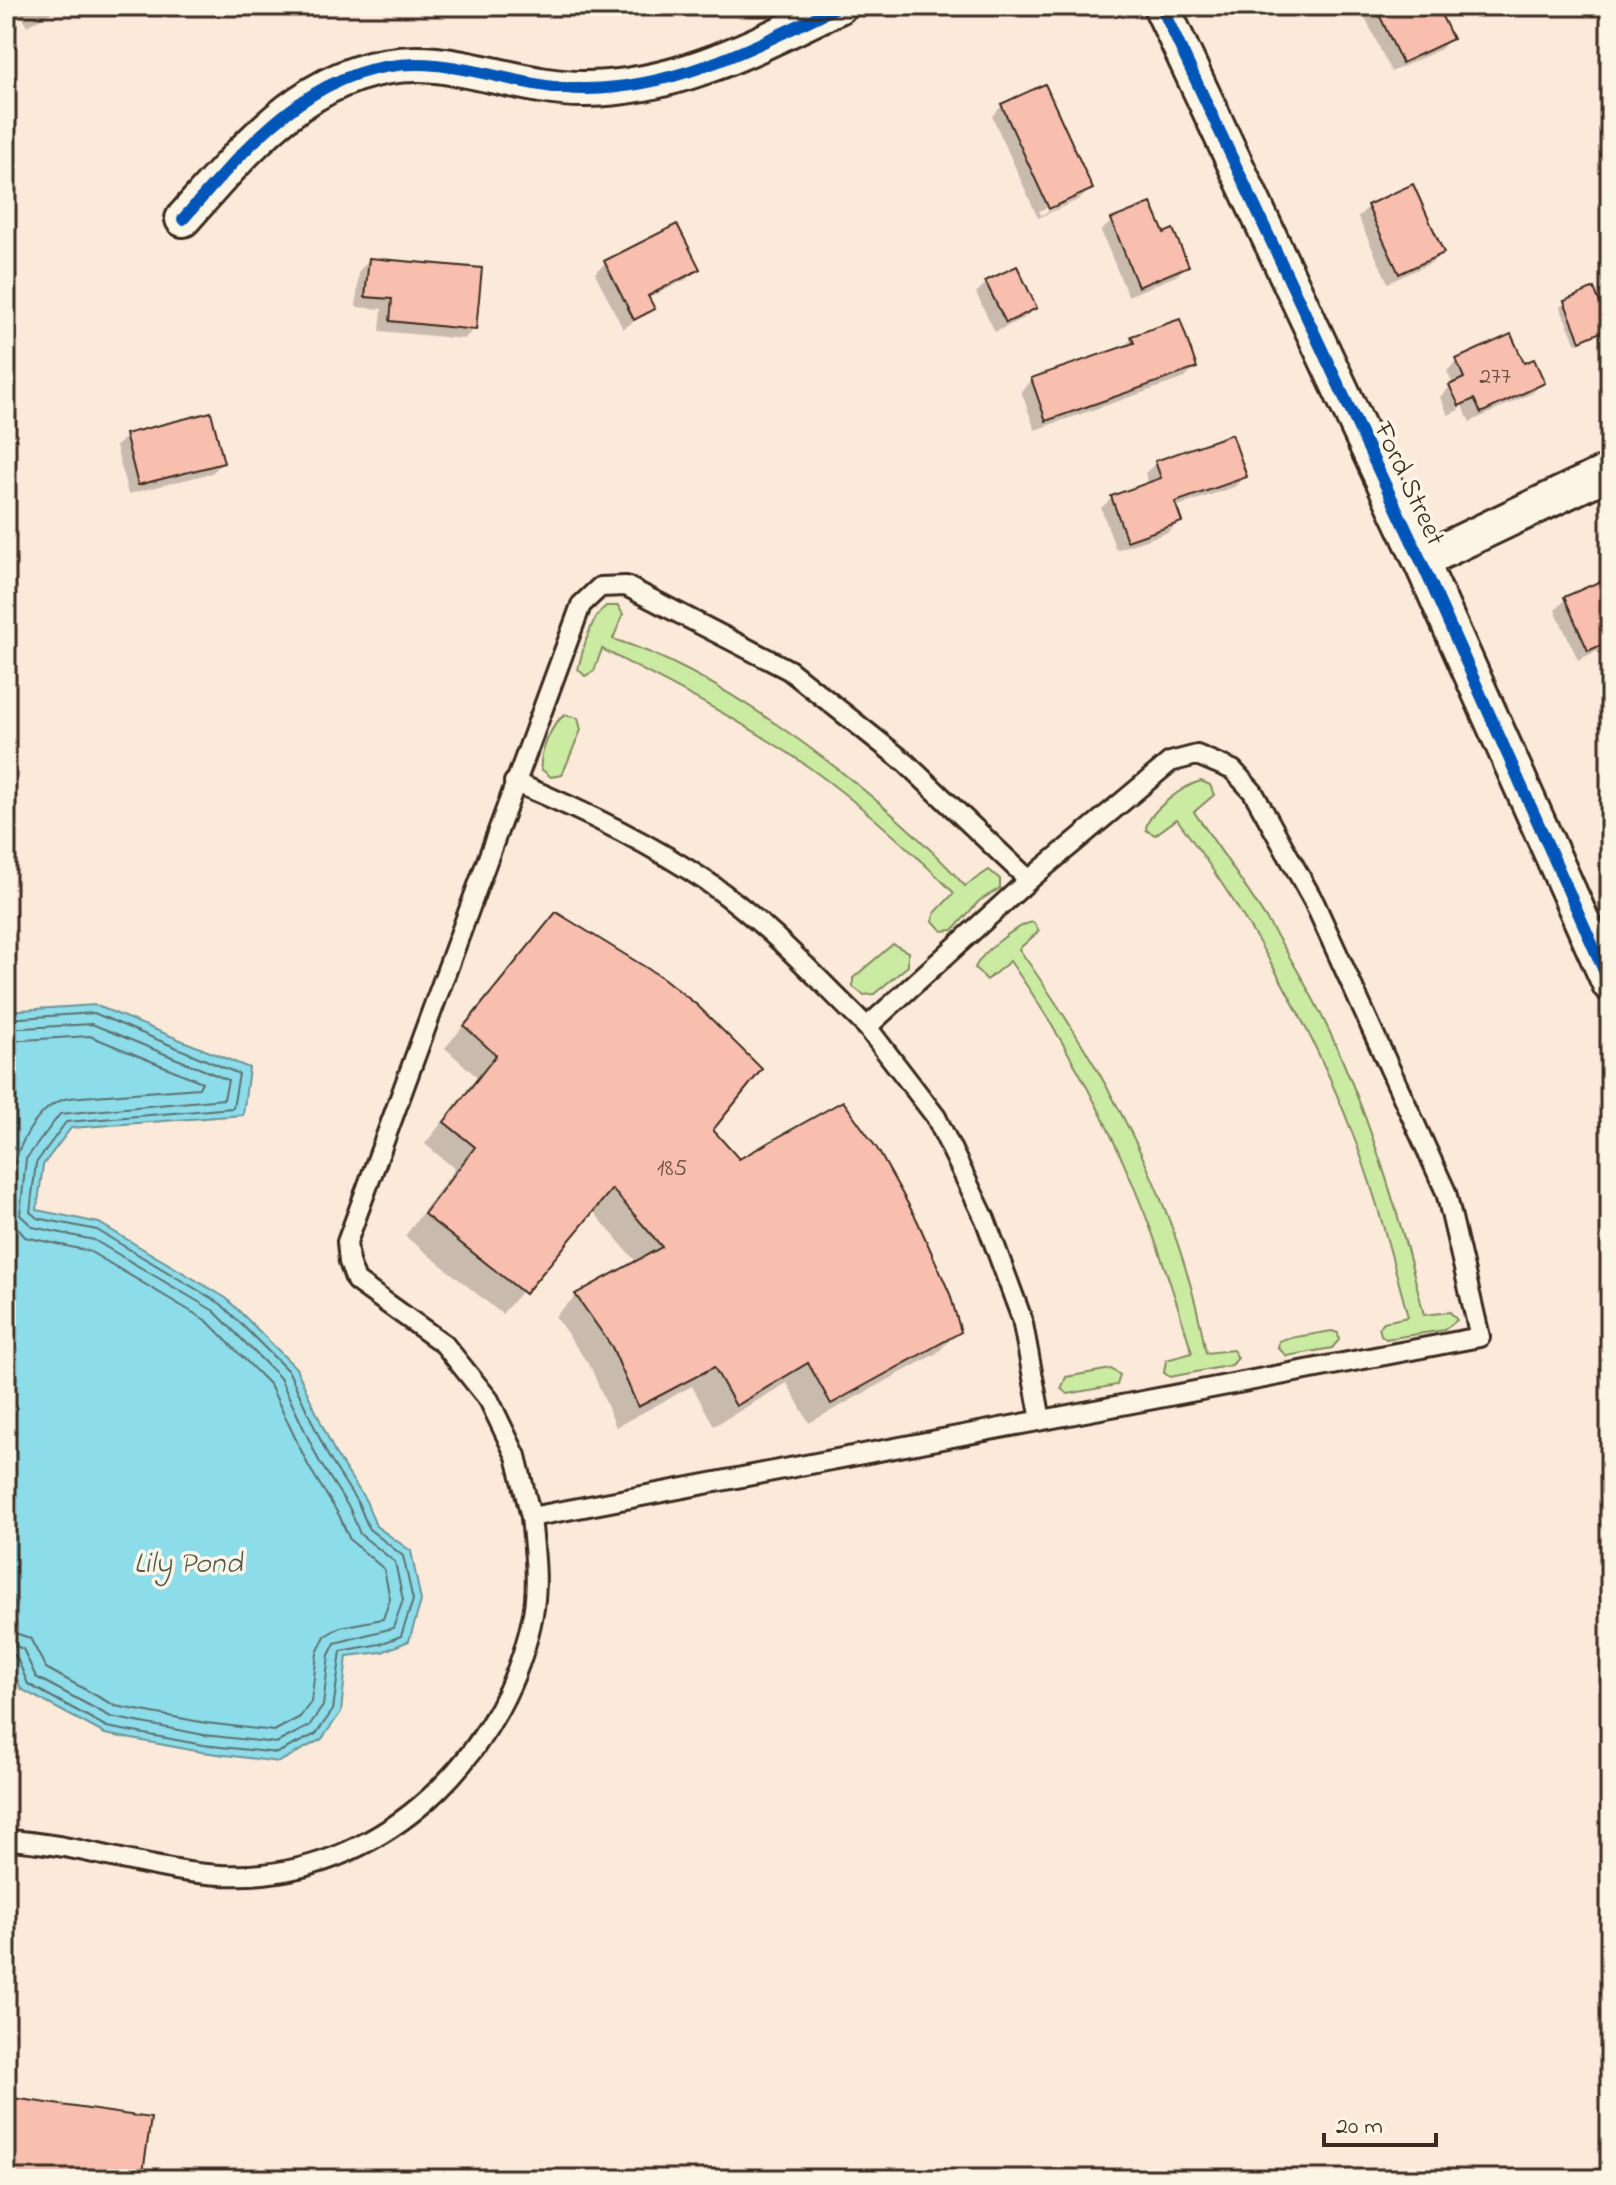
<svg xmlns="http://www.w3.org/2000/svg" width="1616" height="2185" viewBox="0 0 1616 2185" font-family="'Indie Flower',sans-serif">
<rect width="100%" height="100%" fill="#fbeada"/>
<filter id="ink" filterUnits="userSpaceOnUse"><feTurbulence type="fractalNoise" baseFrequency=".0125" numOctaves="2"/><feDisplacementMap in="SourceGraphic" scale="16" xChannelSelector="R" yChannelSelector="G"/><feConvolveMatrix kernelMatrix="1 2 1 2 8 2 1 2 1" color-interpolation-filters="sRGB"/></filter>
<g filter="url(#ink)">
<g fill="#cbeba3" stroke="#838a60" stroke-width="2">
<path d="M606,606H618L623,614L613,639C728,675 885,796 965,886L989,870L1000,879V888L979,901L953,930L942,931L933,921L934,914L954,893C909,848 862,805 810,768C745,722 673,686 602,649L594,671L585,676L578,669C583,650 590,618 606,606Z"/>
<path d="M565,715L578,718L581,730L562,775L551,777L541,769C539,754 552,722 565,715Z"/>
<path d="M1201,781L1210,785L1214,795L1194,812C1244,884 1295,957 1332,1037C1373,1126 1401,1219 1424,1315L1450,1312L1457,1320L1444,1330L1386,1339L1381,1335L1379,1327L1384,1322L1408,1317C1393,1261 1378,1203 1358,1148C1315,1030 1251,920 1177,819L1155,835L1146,830C1146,813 1184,785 1201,781Z"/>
<path d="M1033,922L1039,931L1019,949C1105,1070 1180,1205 1206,1353L1233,1350L1238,1358L1232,1365L1170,1377L1164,1373L1166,1360L1192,1353C1151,1211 1095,1082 1010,961L987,980L975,968C981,953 1016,925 1033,922Z"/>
<polygon points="893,944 908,952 908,966 874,994 864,995 853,987 853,978"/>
<polygon points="1332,1331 1338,1333 1339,1340 1332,1348 1287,1356 1278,1348 1279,1341 1284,1339"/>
<polygon points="1111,1369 1120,1375 1117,1385 1068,1394 1061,1389 1066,1377"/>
</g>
<polygon fill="#8ddcea" stroke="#6c9598" stroke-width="2" points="95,1005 249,1068 243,1115 71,1128 43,1165 37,1210 99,1223 226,1298 296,1368 335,1453 366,1501 376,1526 411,1551 421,1601 409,1641 382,1652 347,1656 341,1712 322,1739 279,1762 202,1752 105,1734 21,1689 6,1652 6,1011"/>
<g fill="#0003" fill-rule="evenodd">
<polygon points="17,6 63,6 27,26"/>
<polygon points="1370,6 1435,6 1451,38 1441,49 1391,72 1363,13"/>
<path d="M1002,106L1091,188L1080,199L1038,218L992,116ZM1081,192V196L1041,215L1039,211Z"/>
<polygon points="1150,205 1163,236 1186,266 1176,276 1128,296 1101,231 1112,221"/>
<polygon points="1368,207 1442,253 1431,263 1388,283 1358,217"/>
<polygon points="369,260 474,329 464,339 380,331 382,309 356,307 359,271"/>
<polygon points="605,263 698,269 687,279 647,299 652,309 623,329 595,273"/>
<polygon points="986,283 1035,308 1024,318 995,332 976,293"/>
<polygon points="1565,303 1609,327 1576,344 1560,307"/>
<polygon points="1133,338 1195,368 1185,378 1035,430 1021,391 1032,380 1121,349"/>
<polygon points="1457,361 1523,366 1543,383 1532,393 1470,422 1453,388 1449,388 1453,385 1447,371"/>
<polygon points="1449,388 1459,410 1448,415 1440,397"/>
<polygon points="126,436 222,463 212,473 128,494 116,446"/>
<polygon points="1156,463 1245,476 1234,487 1175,507 1180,521 1169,532 1116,550 1101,508 1112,498 1149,485 1145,473"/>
<polygon points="1610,579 1610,645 1578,660 1555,610 1566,599"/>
<polygon points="556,915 711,1130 739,1161 958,1332 937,1353 809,1423 787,1383 714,1426 692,1386 616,1427 591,1368 555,1316 576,1296 637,1263 592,1210 502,1314 405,1236 455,1169 425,1144 477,1077 445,1048"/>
</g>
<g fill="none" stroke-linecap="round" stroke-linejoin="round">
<g stroke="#5c7170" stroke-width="2">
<polyline points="6,1019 94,1013 239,1074 233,1108 66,1122 36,1163 30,1212 37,1218 97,1230 221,1304 289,1372 328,1456 359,1505 369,1529 403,1556 413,1600 401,1636 380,1644 341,1651 333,1710 316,1734 277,1753 203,1745 107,1727 28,1684 16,1656 6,1652"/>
<polyline points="6,1029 92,1024 228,1080 224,1099 60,1114 26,1159 20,1215 33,1227 94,1240 214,1311 280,1378 319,1461 350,1509 360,1534 395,1562 403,1600 393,1628 335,1643 329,1655 323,1706 309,1726 276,1743 204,1735 111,1717 36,1677 23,1649 6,1642"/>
<path d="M6,1041L90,1036L202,1082L199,1088L68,1098C27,1107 1,1181 9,1218L25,1237L89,1251L207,1321L270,1385L309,1467L339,1515L350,1540L384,1569L390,1599L383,1619L340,1627L325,1636L317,1653L311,1702L300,1717L274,1731L206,1723L115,1706L46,1668L30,1638L6,1630"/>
</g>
</g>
<g fill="#f8bfaf" stroke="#3b2a1e" stroke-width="2">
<polygon points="1375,6 1437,6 1453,39 1402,63"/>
<polygon points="1045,84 1093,189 1049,209 1001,104"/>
<polygon points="1413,184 1444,253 1399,274 1367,205"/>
<polygon points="1151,203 1164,233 1173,229 1189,266 1138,287 1111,219"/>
<polygon points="677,224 700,269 648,296 655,309 634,320 604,261"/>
<polygon points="369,258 482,268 476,330 390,321 392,299 365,297"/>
<polygon points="1017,266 1037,308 1006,323 985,281"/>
<polygon points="1594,288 1610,328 1580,341 1564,301"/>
<polygon points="1180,319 1197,368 1046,421 1031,378 1134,343 1131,336"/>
<polygon points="1511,334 1524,363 1534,359 1545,383 1481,413 1474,399 1459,406 1449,385 1464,378 1456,359"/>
<polygon points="211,412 224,463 138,485 125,434"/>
<polygon points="1232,434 1247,477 1175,502 1182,522 1127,541 1111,496 1161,478 1155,461"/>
<polygon points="1610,577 1610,641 1588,651 1564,597"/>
<polygon points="556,912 663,978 697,1005 762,1069 713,1130 739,1159 843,1101 878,1150 917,1220 950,1294 961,1332 831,1404 808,1363 736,1406 714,1367 638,1407 612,1347 575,1294 662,1247 612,1189 525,1294 424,1214 475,1147 444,1122 496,1055 464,1026"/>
<polygon points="6,2097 151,2118 142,2179 6,2179"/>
</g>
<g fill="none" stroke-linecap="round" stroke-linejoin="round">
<g stroke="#3b2a1e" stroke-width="24">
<g id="service">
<path d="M514,782C582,810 648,842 709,883C767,923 817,978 867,1027"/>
<polyline points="531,1517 516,1456 489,1400 444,1344 356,1281 349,1262 347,1242 581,605 600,587 626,586 789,670 906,763 1029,880"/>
<path d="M6,1840C93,1844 175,1883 263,1874C400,1860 508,1745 533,1614C539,1581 534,1549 531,1517L1480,1337L1446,1192L1314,902L1253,792L1233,770L1197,755L1170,762L1029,880L867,1027L936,1117L985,1219L1022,1319L1041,1420"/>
</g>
</g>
<g stroke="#3b2a1e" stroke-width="40">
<g id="minor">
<polyline points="1161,6 1421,561 1610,984"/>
<path d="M183,219C252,141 321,54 436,65C486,70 536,90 587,89C679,88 757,45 839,6"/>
<polyline points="1421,561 1610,471"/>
</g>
</g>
<use href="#service" stroke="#fcf5e5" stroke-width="18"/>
<use href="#minor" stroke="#fcf5e5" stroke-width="34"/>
<g stroke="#fcf5e5" stroke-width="17">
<g id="cycleway">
<polyline points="1161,6 1421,561 1610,984"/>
<path d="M183,219C252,141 321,54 436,65C486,70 536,90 587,89C679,88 757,45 839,6"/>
</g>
</g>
<use href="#cycleway" stroke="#0057b8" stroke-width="12"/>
</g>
</g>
<g text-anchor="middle" stroke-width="7" stroke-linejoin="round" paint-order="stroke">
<g font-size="24" fill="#6a4f42">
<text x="1495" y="383">277</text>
<text x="672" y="1175">185</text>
</g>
<g font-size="28" fill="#3b2a1e" stroke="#fcf5e5">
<text transform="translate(1411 483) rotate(65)" y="10">Ford Street</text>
</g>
<g font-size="30" font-style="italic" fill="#505651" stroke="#fcf5e5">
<text x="188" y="1572">Lily Pond</text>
</g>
</g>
<rect width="1616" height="2185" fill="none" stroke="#fcf5e5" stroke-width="32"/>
<rect x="16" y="16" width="1584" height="2153" fill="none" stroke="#3b2a1e" stroke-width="3" filter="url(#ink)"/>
<path d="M1324 2133v12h112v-12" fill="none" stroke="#3b2a1e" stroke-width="4"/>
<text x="1336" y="2133" font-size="24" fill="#3b2a1e" stroke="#fcf5e5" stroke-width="6" paint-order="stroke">20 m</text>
</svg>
